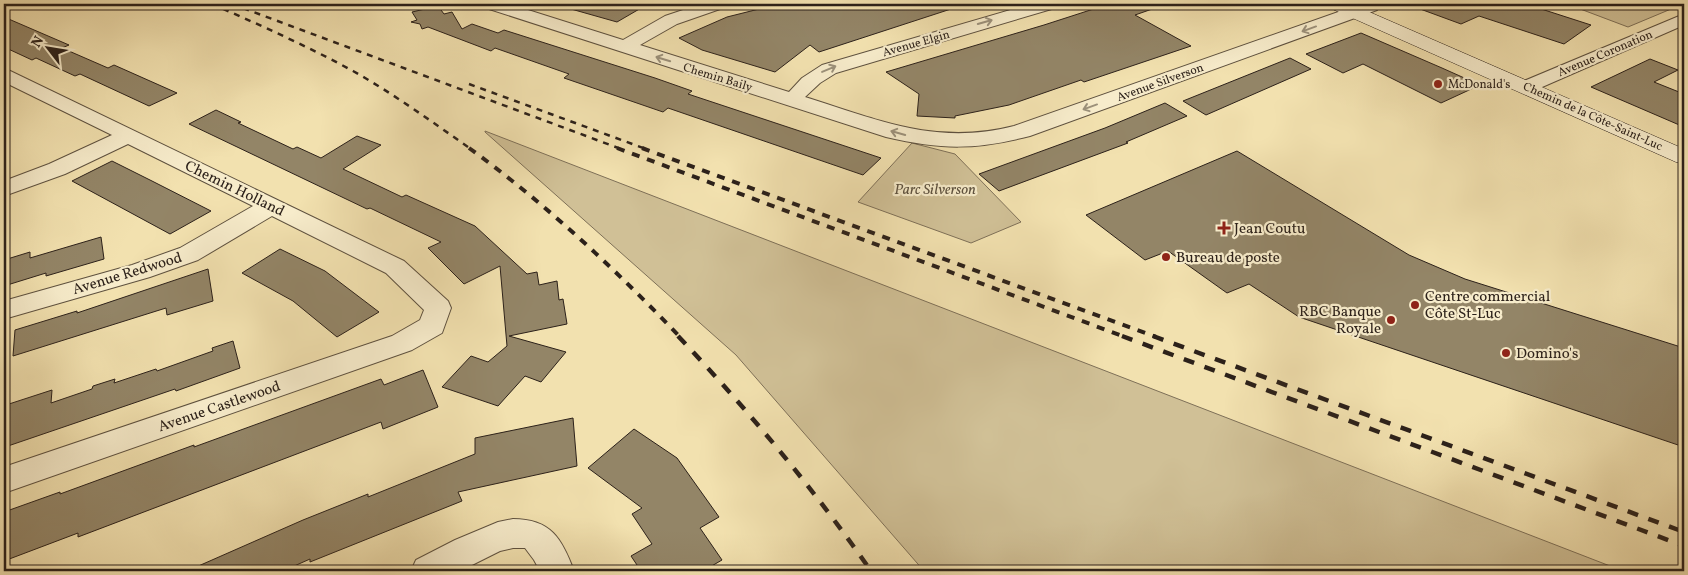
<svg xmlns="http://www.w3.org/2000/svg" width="1688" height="575" viewBox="0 0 1688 575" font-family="Vollkorn,serif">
<rect width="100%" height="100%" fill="#f2e1af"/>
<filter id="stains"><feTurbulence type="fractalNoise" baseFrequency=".004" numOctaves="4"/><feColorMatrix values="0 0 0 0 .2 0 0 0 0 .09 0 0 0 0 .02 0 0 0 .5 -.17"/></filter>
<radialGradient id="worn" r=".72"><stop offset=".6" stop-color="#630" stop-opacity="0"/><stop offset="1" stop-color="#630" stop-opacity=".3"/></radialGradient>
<g fill="#d0c096" stroke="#7e7058">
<polygon points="1567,4 1683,4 1628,27"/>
<polygon points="485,132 485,131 1623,571 924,571 736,355"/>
<polygon points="912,143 955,154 1021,222 971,243 858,202"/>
</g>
<g fill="#938567" stroke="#2c211a">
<polygon points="571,4 648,4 617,22 571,9"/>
<polygon points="779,4 954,4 954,8 819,52 810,45 775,72 702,50 679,38 727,17"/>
<polygon points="1109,4 1158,4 1158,7 1135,15 1191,46 1084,82 1081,80 1009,105 955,116 955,118 917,116 919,94 886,72 1044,25"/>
<polygon points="1413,4 1518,4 1528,7 1532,6 1591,25 1564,44 1479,16 1461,24 1412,6"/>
<polygon points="438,6 444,14 452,12 462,29 472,24 498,33 504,30 655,78 692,91 688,94 881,158 863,175 668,108 663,112 599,90 564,78 569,74 495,48 491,51 428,27 422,29 420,24 411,22 417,20 412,12"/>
<polygon points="4,17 69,45 62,48 108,68 114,65 177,93 149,106 80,74 75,76 36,58 32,60 4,47"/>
<polygon points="1361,33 1442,68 1480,85 1441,103 1363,64 1343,73 1306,54"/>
<polygon points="1290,58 1311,69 1206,115 1183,101"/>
<polygon points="1650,59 1678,70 1654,82 1684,94 1684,127 1591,87"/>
<polygon points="1165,103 1187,116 1126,142 1128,143 999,191 979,174 1105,128"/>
<polygon points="216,110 241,122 238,123 293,149 297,147 321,158 357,136 381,145 343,169 402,197 406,195 475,226 527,274 537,272 539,285 557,281 559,300 563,299 567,324 509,336 566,352 541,382 525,376 498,406 442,387 471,356 488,362 507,346 500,266 464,284 428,248 441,242 370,208 367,209 189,124"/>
<polygon points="1237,151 1409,255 1465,279 1684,348 1684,447 1299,317 1249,284 1227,293 1168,251 1145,260 1086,215"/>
<polygon points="112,161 152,181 211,211 170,234 72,181"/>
<polygon points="101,237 104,259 46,276 46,273 4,286 4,260 30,252 30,258"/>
<polygon points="280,249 325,271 379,312 337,337 293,301 242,273"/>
<polygon points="208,269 213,301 167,315 166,308 13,356 15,330 77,311 77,313"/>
<polygon points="233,341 240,368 176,391 175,389 5,447 9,404 52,390 51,403 92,389 93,386 115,379 114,383 156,369 157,371 213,351 212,348"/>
<polygon points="423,370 438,407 383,429 381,422 78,537 78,533 4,561 4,512 60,492 60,494 194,445 194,447 381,379 384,385"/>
<polygon points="573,418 577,466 458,492 462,501 310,562 310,559 283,571 187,571 303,520 368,494 368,497 475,454 475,438"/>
<polygon points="634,429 677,458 719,517 700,528 722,560 703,571 641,571 631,556 652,544 632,514 642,508 588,468"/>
</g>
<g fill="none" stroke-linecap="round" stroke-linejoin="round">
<g stroke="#5e513f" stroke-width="2">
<g id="street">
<path d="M483,4H509L623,40L665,16L701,4H726L723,8L677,24L640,45L789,92L802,78L822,65L1031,4H1058L1055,8L836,73L820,83L805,97C879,120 936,146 1014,126L1361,4H1378L1380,6L1377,10L1030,136C975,150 942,150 886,137L486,8Z"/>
<polygon points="1684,14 1684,25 1533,91 1526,93 1519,91 1516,87 1519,83"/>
<polygon points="4,68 404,261 448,301 451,308 442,333 412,350 4,493 4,467 392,336 420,320 424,310 386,273 272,216 198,260 150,277 4,319 4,301 132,265 180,248 253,206 128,144 65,174 4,196 4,181 49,164 112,135 4,82"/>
<path d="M513,519C551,519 562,539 574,571H540L534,560L525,548H513L500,551L460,571H411L416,560L455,540L498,522Z"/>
</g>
</g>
<g stroke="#2c211a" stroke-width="1">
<polygon id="secondary" points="1327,4 1351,4 1684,149 1684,164 1676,162 1330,8"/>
</g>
<use href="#street" fill="#f7eccb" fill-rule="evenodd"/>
<use href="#secondary" fill="#f7eccb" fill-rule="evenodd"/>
<g stroke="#2c211a" stroke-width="2.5" stroke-dasharray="6 6" stroke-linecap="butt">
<path d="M212,4C260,25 307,46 353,71C394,94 432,122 471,149"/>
<polyline points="232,4 621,149"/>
<polyline points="469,84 646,149"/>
</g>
<g stroke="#2c211a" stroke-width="4" stroke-dasharray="8 8" stroke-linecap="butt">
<path d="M469,148C545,203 615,269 680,337"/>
<polyline points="617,148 1125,337"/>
<polyline points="642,148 1156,337"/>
</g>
<g stroke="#2c211a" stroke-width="4.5" stroke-dasharray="11 11" stroke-linecap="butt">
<path d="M678,336C748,410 813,488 871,571"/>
<polyline points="1122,336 1684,546"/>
<polyline points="1153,336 1684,532"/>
</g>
</g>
<defs><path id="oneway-shaft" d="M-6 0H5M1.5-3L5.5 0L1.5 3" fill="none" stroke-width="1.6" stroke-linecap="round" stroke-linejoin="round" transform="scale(1.25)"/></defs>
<g stroke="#9c917b">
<use href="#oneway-shaft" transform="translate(985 22) rotate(-16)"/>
<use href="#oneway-shaft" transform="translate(1309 29) rotate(160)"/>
<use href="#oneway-shaft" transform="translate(663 59) rotate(-163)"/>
<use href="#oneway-shaft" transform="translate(829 69) rotate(-23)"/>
<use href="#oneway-shaft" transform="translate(1090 107) rotate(160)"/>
<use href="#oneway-shaft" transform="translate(898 133) rotate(-164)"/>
</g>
<g fill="#8f2418" stroke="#f7eccb" stroke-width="2">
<circle cx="1438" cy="84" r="5"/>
<path d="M1221.5 220.5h5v5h5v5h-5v5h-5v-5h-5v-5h5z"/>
<circle cx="1166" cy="257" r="5"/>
<circle cx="1415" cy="305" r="5"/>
<circle cx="1391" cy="320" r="5"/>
<circle cx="1506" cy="353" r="5"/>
</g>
<g text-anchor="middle" stroke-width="4.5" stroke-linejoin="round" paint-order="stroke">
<g font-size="12" fill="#2c211a" stroke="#f7eccb">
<text transform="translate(916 43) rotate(-16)" y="4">Avenue Elgin</text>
<text transform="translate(1605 53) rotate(-23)" y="4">Avenue Coronation</text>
<text transform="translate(718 77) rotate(17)" y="4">Chemin Baily</text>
<text transform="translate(1160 82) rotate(-20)" y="4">Avenue Silverson</text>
<text transform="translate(1593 116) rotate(24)" y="4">Chemin de la Côte-Saint-Luc</text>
</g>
<g font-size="12" fill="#2c211a" stroke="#f7eccb" text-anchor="start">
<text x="1448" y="88">McDonald's</text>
</g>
<g font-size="15" fill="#2c211a" stroke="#f7eccb">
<text transform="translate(235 188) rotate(26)" y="5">Chemin Holland</text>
<text transform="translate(127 273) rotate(-17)" y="5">Avenue Redwood</text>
<text transform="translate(219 406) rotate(-19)" y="5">Avenue Castlewood</text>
</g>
<g font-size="15" font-style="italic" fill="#5d513f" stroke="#f7eccb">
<text x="935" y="194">Parc Silverson</text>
</g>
<g font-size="15" fill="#2c211a" stroke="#f7eccb" text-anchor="start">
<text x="1234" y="233">Jean Coutu</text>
<text x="1176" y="262">Bureau de poste</text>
<text x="1425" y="301">Centre commercial<tspan x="1425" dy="17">Côte St-Luc</tspan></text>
<text x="1381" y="316" text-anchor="end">RBC Banque<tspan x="1381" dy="17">Royale</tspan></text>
<text x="1516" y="358">Domino's</text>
</g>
</g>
<rect width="1688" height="575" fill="none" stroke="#f2e1af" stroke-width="20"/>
<rect x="5" y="5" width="1678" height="565" fill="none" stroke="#2c211a" stroke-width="2.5"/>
<rect x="10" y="10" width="1668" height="555" fill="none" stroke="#2c211a"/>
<g transform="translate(48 48) rotate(301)" stroke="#f7eccb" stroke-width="4" paint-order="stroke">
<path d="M0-4L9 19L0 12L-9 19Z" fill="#2c211a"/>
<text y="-8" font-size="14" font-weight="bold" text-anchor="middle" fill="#2c211a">N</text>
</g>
<rect width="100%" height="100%" filter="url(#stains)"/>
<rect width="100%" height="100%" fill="url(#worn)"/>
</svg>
